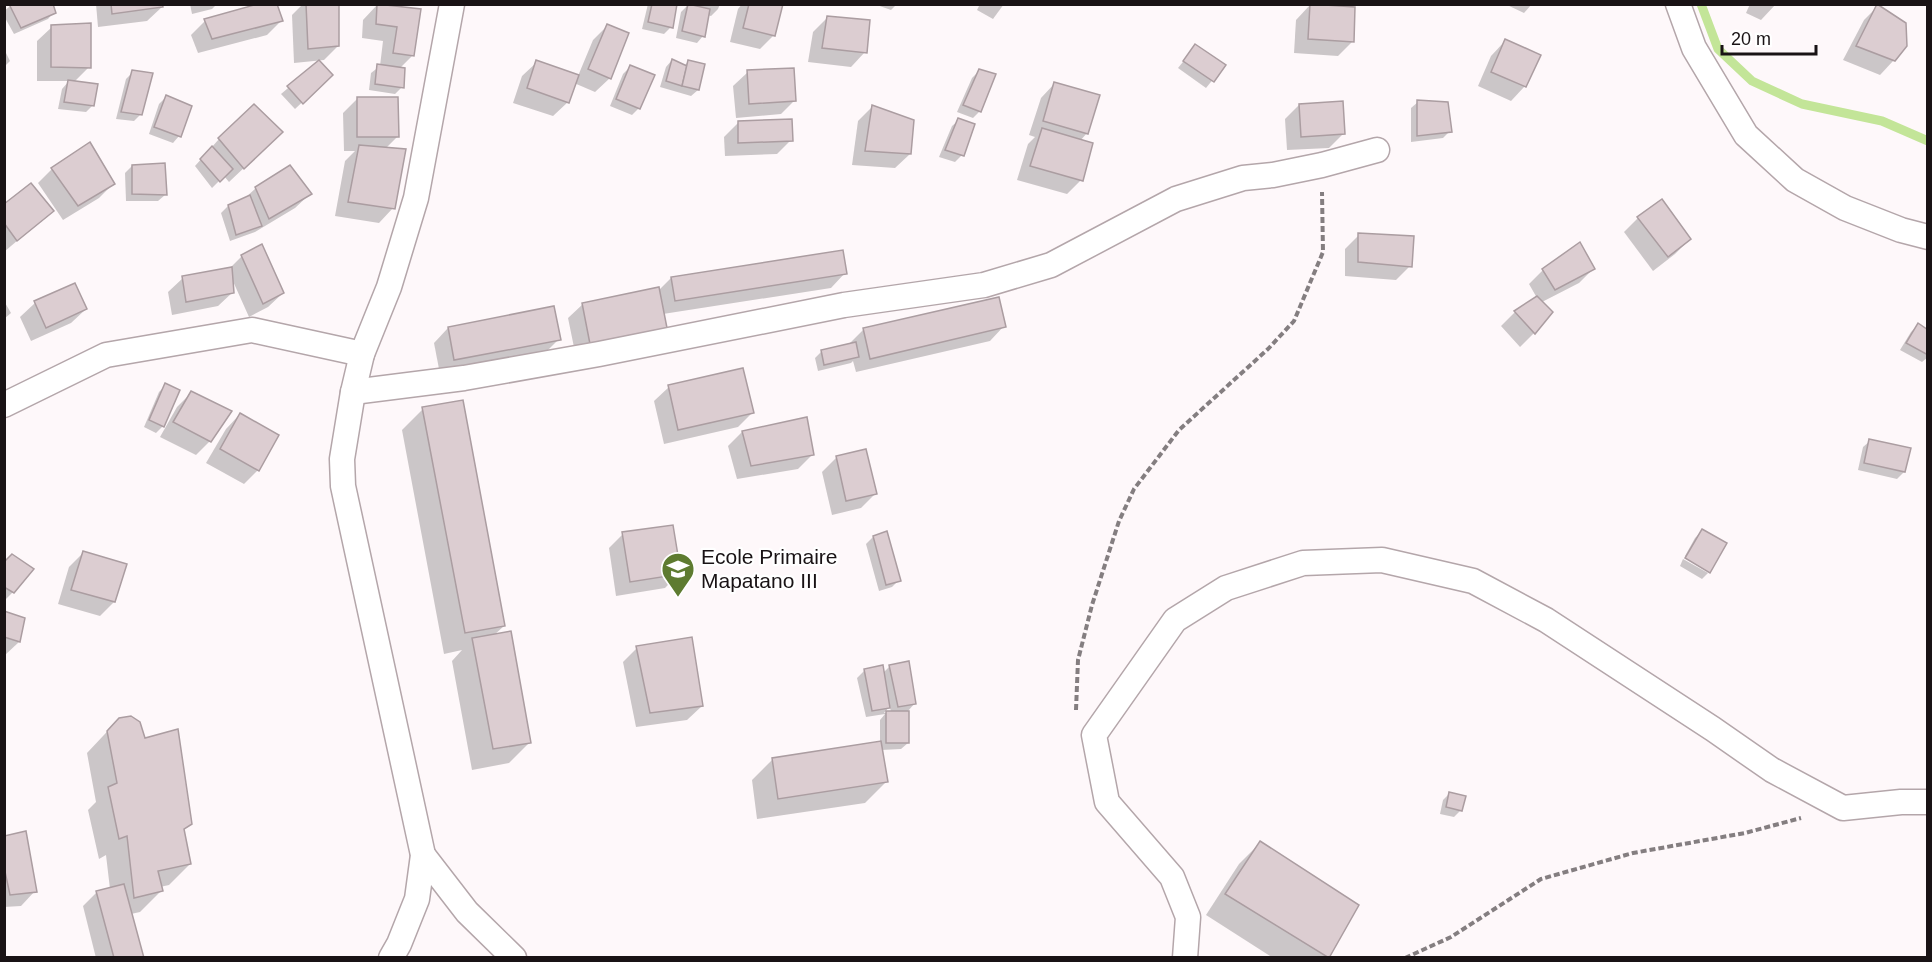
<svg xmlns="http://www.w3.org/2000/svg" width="1932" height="962" viewBox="0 0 1932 962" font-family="Arial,sans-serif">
<rect width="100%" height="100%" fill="#fef8fa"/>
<g fill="#0003" fill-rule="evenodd">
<polygon points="13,4 54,12 48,19 14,34 4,16 4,11"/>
<polygon points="96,4 161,4 162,7 147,21 98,27"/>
<polygon points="190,4 217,4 212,9 192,14"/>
<polygon points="303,4 338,4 338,46 324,60 294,63 292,15"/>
<polygon points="648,4 675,4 671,27 664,34 642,29"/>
<polygon points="698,4 720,4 718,9 711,16 707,15 703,36 697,43 676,38 681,12 688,5 697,7"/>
<polygon points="742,4 782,4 774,35 760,49 730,42 738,9"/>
<polygon points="874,4 897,4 891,10"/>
<polygon points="980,4 1004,4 993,19 977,10"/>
<polygon points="1505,4 1532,4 1524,13"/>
<polygon points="1750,4 1776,4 1761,20 1746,13"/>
<polygon points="377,5 420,11 412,56 400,68 402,87 395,94 369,90 371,73 380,66 383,41 362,38 363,20"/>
<polygon points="1310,5 1352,42 1338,56 1294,53 1296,20"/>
<polygon points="1878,6 1894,60 1880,75 1843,60 1864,20"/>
<polygon points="827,18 865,52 851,67 808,62 813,32"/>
<polygon points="205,21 281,21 267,35 198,53 191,35"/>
<polygon points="607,26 610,78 595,92 574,83 568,102 553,116 513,103 522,76 537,62 578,76 593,40"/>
<polygon points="52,27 89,67 74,82 93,105 86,112 58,109 62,89 69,81 37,81 37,41"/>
<polygon points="1505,41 1525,86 1511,101 1478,86 1491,56"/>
<polygon points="1196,46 1224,66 1206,88 1178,68"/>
<polygon points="4,49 10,61 4,67"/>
<polygon points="672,60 684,66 689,61 698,90 691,96 660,87 666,67"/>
<polygon points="319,62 331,75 295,109 281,94"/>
<polygon points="630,67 653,76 638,109 632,115 610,106 623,74"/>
<polygon points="979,71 980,111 973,118 957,112 972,78"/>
<polygon points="133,72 141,114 134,121 116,119 126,79"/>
<polygon points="748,72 795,100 781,114 736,118 733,86"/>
<polygon points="1055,83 1087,133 1080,141 1081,180 1067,194 1017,180 1028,144 1035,137 1029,135 1041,98"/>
<polygon points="166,97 179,136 173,143 149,134 159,104"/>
<polygon points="357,99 398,136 385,149 393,208 379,223 335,216 345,161 355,151 344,151 343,113"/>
<polygon points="1418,102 1450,131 1443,138 1411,142 1411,108"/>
<polygon points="1299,105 1344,133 1329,148 1287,150 1285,119"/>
<polygon points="872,107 910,154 895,168 852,165 858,121"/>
<polygon points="959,120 962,155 955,162 939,157 952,126"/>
<polygon points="738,123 791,140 777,154 725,156 724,137"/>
<polygon points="219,139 267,146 229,182 224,176 212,188 195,166"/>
<polygon points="132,166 165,195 158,201 126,201 125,173"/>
<polygon points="52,169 113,184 99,198 63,220 38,183"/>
<polygon points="256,188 310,194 295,208 255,232 230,241 221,213 228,206 245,198"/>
<polygon points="4,205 52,211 4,252"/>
<polygon points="1638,218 1690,239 1675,254 1653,271 1624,232"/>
<polygon points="1359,235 1410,266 1396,280 1345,276 1345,249"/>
<polygon points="242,256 283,293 268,307 249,317 232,279 233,292 218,306 172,315 168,292 183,278 229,269"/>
<polygon points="1593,269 1579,283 1542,302 1534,333 1520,347 1501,326 1515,312 1537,298 1529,284 1543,270"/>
<polygon points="845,273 831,288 663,314 666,327 651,342 576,357 568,318 583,304 658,291 671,278"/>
<polygon points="74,285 86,309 71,323 31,341 20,317 35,303"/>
<polygon points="4,301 11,313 4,319"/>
<polygon points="1918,325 1928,331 1928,357 1922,362 1900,350 1911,332"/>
<polygon points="1004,326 990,341 856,372 853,361 851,363 818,371 815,358 822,351 849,344 863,330"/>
<polygon points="448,328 559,339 545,353 440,374 434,343"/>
<polygon points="166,385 163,426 156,433 144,427 159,392"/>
<polygon points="669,387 752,413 738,427 664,444 654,401"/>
<polygon points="191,393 210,441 196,455 160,437 177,407"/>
<polygon points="423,409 504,626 493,636 530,742 509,763 472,770 452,661 462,650 444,654 402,430"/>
<polygon points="240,414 258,470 244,484 206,463 226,429"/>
<polygon points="742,432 812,455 798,469 737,479 728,446"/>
<polygon points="1870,441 1904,472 1897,479 1858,470 1863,447"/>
<polygon points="837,457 875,494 861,508 832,515 822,472"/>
<polygon points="1702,531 1709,570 1685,556 1695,538"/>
<polygon points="623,534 679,573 665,588 616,596 609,548"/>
<polygon points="873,537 899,580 892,587 879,591 866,544"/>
<polygon points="83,553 114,602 100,616 58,604 69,567"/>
<polygon points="1683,559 1708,573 1702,579 1680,566"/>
<polygon points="4,564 13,592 6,599 4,598"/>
<polygon points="4,613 24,619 19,642 4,656"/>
<polygon points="637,648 702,706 687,720 636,727 623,662"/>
<path d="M890,666L915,703L908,711V743L901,749L881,750L886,782L865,803L757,819L752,780L773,759L880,743V720L885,714L866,717L857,678L864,671L882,667L883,673ZM890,706L891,713H884Z"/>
<polygon points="119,719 144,740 190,823 183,830 190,864 169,885 160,887 161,891 140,912 131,914 142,958 96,958 83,906 97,892 110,889 106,855 99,859 88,810 96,802 87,753"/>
<polygon points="1450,793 1461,810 1454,817 1440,814 1443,800"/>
<polygon points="4,838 35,891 21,906 4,907"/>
<polygon points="1260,843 1357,905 1328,958 1273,958 1206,915 1239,864"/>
</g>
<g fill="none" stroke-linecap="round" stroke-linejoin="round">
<polyline stroke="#c3e598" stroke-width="9" points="1701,4 1718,49 1752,81 1802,104 1882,121 1928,141"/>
</g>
<g fill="#dccdd1" stroke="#ab9da1" stroke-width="1.5">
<polygon points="9,4 53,4 56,13 21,28"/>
<polygon points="111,4 162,4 163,7 112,14"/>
<polygon points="258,4 277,4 283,21 212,39 204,19"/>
<polygon points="306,4 339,4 339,46 308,49"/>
<polygon points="377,4 421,9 414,56 393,53 397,27 376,24"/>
<polygon points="652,4 677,4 673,28 648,22"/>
<polygon points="688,4 710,9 705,37 682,31"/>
<polygon points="749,4 783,4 775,36 743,28"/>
<polygon points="1310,4 1355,7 1354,42 1308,39"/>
<polygon points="1877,4 1906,23 1907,46 1895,61 1856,46"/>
<polygon points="827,16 870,20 867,53 822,48"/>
<polygon points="91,23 91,68 51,67 51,25"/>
<polygon points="607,24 629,33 611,79 588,69"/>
<polygon points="1505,39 1541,55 1526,87 1491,72"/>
<polygon points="1195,44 1226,65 1214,82 1183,61"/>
<polygon points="672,59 687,66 682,86 666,81"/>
<polygon points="319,60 333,75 303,104 287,86"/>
<polygon points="536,60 579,75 569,103 527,88"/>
<polygon points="688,60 705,64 699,90 682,86"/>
<polygon points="377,64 405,68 404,88 375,84"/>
<polygon points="630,65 655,75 640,109 616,99"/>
<polygon points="794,68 796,101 749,104 747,70"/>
<polygon points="979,69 996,74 981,112 963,105"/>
<polygon points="132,70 153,73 142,115 121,112"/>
<polygon points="68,80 98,84 94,106 64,102"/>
<polygon points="1054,82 1100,95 1088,134 1043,121"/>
<polygon points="166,95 192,106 181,137 154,127"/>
<polygon points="357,97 398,97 399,137 357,137"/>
<polygon points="1417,100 1448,102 1452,132 1417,136"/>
<polygon points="1343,101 1345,134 1301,137 1299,104"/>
<polygon points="254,104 283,132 244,169 218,138"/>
<polygon points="872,105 914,120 911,154 865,151"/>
<polygon points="958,118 975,124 964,156 945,150"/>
<polygon points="792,119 793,141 738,143 738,121"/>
<polygon points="1042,128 1093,143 1083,181 1030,166"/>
<polygon points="90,142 115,184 78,206 51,168"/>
<polygon points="359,145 406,149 395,209 348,202"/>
<polygon points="212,146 233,169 220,182 200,159"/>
<polygon points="165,163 167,195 132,194 132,165"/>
<polygon points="290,165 312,194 269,219 255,187"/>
<polygon points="31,183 54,211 17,241 4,223 4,204"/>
<polygon points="250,195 262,226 236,235 228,205"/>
<polygon points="1662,199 1691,239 1668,257 1637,217"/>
<polygon points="1358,233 1414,236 1412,267 1358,262"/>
<polygon points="1580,242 1595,269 1555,290 1542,269"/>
<polygon points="262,244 284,293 263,304 241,255"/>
<polygon points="843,250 847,274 675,301 671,277"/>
<polygon points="232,267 234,293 186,302 182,276"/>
<polygon points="75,283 87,309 46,328 34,301"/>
<polygon points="659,287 667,328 590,344 582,303"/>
<polygon points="1537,296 1553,312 1535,334 1514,311"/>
<polygon points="999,297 1006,327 870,359 863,328"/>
<polygon points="554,306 561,340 454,360 448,327"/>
<polygon points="1918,323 1928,330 1928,355 1906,343"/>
<polygon points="856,342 859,357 824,365 821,350"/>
<polygon points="743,368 754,413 678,430 668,385"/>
<polygon points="165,383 180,390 164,427 149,420"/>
<polygon points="191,391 232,411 211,442 173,422"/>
<polygon points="463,400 505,626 465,633 422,407"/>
<polygon points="240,413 279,435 259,471 220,449"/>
<polygon points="807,417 814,455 751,466 742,431"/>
<polygon points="1869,439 1911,448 1905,472 1864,463"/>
<polygon points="866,449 877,494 846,501 836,456"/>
<polygon points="673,525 681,574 630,582 622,532"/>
<polygon points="1702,529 1727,543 1710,573 1685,558"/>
<polygon points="887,531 901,581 886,585 873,536"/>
<polygon points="83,551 127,564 115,602 71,590"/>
<polygon points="12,554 34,569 14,593 4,587 4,562"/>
<polygon points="4,611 25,618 20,642 4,637"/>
<polygon points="511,631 531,743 493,749 472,638"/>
<polygon points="692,637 703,706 650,713 636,646"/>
<polygon points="909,661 916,704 898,707 889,665"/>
<polygon points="883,665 890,708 872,711 864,669"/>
<rect x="886" y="711" width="23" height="32"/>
<polygon points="131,716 140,722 145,738 178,729 192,824 184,829 191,864 158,871 163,891 134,898 127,836 119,839 108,787 117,783 107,731 119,718"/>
<polygon points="881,741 888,782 778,799 772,758"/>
<polygon points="1449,792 1466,796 1462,811 1446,807"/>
<polygon points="26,831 37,892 10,895 4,867 4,836"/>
<polygon points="1260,841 1359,905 1329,958 1225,894"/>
<polygon points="124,884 144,958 114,958 96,891"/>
</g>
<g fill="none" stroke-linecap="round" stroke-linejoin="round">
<g stroke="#b4a6aa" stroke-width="27">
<g id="street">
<polyline points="1678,4 1694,48 1746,135 1795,180 1845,208 1901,230 1928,237"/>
<polyline points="353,392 464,378 599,354 844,305 984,285 1051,265 1176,199 1243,178 1273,175 1322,165 1377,150"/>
<polyline points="4,405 106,355 252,330 362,354"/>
<polyline points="423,855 467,912 514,958"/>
<polyline points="391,958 399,944 417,899 423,855 343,486 342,459 353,392 362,354 389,287 416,198 452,4"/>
<polyline points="1185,958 1188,917 1172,877 1107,802 1094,735 1175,620 1226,588 1303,563 1382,560 1473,581 1546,620 1713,729 1772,770 1843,808 1901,802 1928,802"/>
</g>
</g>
<g stroke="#847e80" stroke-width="4" stroke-dasharray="6 3" stroke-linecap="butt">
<polyline points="1076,710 1078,660 1092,605 1119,521 1134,489 1179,430 1268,349 1294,321 1323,252 1322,192"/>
<polyline points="1405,958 1451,937 1541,879 1633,853 1745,833 1801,818"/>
</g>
<use href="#street" stroke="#fff" stroke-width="24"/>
</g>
<defs>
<g id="school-pin" transform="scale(1.725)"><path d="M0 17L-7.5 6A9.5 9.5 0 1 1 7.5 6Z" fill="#5e7b30" stroke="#fff"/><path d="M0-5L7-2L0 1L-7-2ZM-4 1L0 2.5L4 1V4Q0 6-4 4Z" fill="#fff"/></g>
</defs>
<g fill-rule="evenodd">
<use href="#school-pin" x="678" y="569"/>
</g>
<g text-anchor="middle" stroke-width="4.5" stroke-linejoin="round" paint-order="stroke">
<g font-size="21" fill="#191315" stroke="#fff" text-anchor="start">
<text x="701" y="564">Ecole Primaire<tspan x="701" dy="24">Mapatano III</tspan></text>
</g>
</g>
<rect width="1932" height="962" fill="none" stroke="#191315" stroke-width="12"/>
<path d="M1722 45v9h94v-9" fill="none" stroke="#191315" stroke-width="3"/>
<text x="1731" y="45" font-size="18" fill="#191315" stroke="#ffffff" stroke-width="4.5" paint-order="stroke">20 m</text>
</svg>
